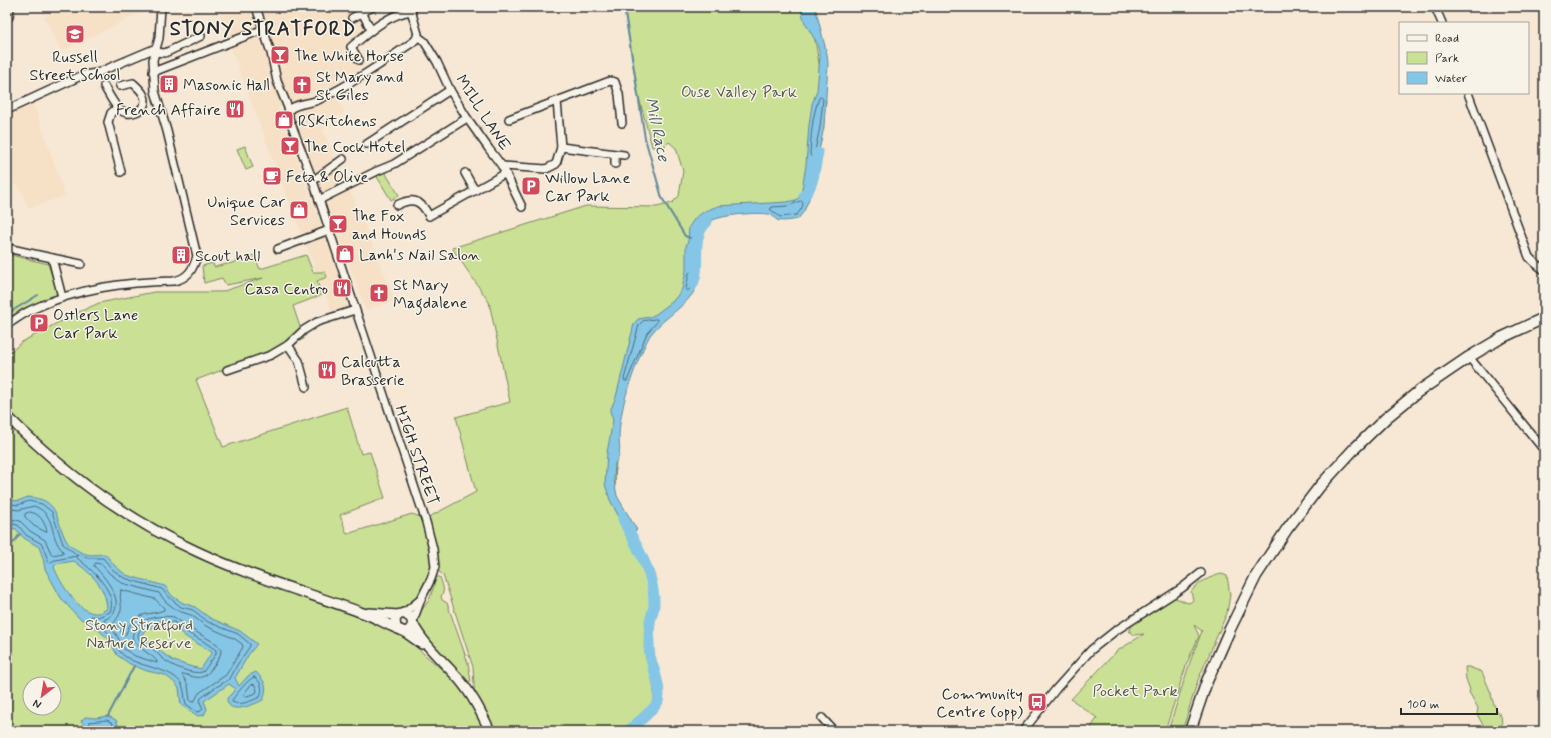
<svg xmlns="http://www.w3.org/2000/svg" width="1551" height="738" viewBox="0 0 1551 738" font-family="Mynerve,sans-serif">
<rect width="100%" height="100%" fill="#f6e8d4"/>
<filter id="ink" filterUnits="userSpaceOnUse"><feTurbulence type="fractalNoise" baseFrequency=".025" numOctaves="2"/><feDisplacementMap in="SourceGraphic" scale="8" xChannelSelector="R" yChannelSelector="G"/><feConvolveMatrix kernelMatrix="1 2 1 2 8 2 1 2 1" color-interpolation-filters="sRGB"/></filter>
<g filter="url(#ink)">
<g fill="#f6e0c6">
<polygon points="64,7 152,7 62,51 44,17"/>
<polygon points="218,7 357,7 366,31 345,45 361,69 330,87 278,108 351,306 332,312 267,144 230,45"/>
<polygon points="337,96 344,113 328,121 323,131 359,211 395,301 366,310 294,114"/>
<polygon points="34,105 65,196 29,208 18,184 7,185 7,112 13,112"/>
</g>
<g fill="#cae095" stroke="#7a8660" fill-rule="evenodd">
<path d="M624,7H809L826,102L804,202L702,216L694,222L690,288L645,340L617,413L615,497L649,574L654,702L634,728L630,731H7V355L22,342L70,316L99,303L154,292H221L263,278L226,285L222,278L204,283L202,266L213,263L214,267L232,263L254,255L260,269L306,255L313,272H325L327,277L317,281L322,295L293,306L304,339L196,380L223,447L347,407L361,454L370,452L385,498L340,515L347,534L412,514L423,518H427L476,492L456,417L510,402L489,302L452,248L586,206L657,207L672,203L679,196L683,171L676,148L669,142L665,146L652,147L637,90ZM435,568L443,575L473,667L475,701L471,695L408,640L392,631L379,611L400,609L421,599ZM30,684H54V708H30Z"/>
<polygon points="245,146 253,167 246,170 237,149"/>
<polygon points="384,171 399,195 391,200 376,175"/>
<polygon points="7,254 48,264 58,294 22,309 7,319"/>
<path d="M1222,574L1227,576L1230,595L1227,613L1198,680L1182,731H1168L1190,662L1202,631L1194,625L1199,636L1187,663L1165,731H1089L1097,718L1071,699L1117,651L1144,634L1134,635L1129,631C1135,618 1147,616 1158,609C1161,607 1162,604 1165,602C1167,600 1170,600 1173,597L1188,603L1191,602L1193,600L1191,592C1197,583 1211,576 1222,574Z"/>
<path d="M436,577H440C442,584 446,591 441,596L442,600L447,603L468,663L471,681L468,682L449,660L426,639L418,626L419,614L429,600L433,589Z"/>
<polygon points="1465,667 1469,667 1482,672 1491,693 1492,699 1495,707 1501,716 1503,731 1484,730 1483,725 1477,714 1478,708 1469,692 1470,690 1466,679"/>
</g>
<g fill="#85c6e6" stroke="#61889b" fill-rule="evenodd">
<path d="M800,7H815L827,54L828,64L824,127L809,199L804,211L798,219C793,220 783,222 777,220C774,218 772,214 768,214C756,212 721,215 711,221C696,229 693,248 693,263C694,271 701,276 697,286C689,305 664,317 651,334C642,347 626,391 623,407C621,417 619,427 619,437C619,444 621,452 618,458C617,461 617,461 615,463L614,479L617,496L637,530L628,534L610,500L605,484L607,453L613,420L610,411L616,397L634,324L638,319L650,317L656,314L672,302L678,295L682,289L686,271V246L688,241L689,227L695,218L705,211L718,206L787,202L796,200L801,195L806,165L809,125L812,104L817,91L820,56L817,43L805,23Z"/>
<path d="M28,497C60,499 55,519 66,540C69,546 79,552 86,554C91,556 99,554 105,554L115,566L126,575L165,586L172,596L183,603L195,607L210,618L240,631L257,644L249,654L235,678L239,686L248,676L256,672C266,683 268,686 263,700C255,704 227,717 227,698L236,689L229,684L204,701L207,709L204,715L198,716L181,705L179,688L174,682L165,675L147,671L130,664L117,655L109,639L96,628L78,617L61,598L45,569L43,558L39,547L24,538L16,529L7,527V499L18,501ZM74,561C92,574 106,587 107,609C104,610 101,613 98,613C80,616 59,581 54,567L56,564ZM172,625L186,637L212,652L201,669L192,667L174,661L165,655L156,647L141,636L145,630L155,627Z"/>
<polygon points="108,716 116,720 118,725 117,728 111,731 90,731 81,721 85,717 95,718"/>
</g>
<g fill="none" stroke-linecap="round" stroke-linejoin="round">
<g stroke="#4f6976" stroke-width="1">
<path d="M821,97L823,99L820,127L814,155L812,157L810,155C811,136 812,116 819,98Z"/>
<path d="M801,201L803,202C803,207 800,212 796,215L780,217L770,209L772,207L788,206Z"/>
<path d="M691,272L693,273C693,280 694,288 687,291L686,289L689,273Z"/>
<polygon points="655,319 657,319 657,322 647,333 627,381 625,381 624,379 639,325 643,321"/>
<polyline points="7,503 18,505 29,501 42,504 52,512 63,544 76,554 77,556 55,560 49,563 42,544 26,535 18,525 7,523"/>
<path d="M7,508L18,510L34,506C58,515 48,537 63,551V553L52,555L45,540L30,531L20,521L7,518"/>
<path d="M30,512C41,514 43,521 47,530L46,532L34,526L25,517V514Z"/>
<path d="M80,555L87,558H103L112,569L124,578L162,589L170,598L181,607L193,610L208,622L238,634L250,644V646L237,665L230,679L216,687L201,698L200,702L203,709L201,711L197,712L186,704C184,698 185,690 182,685C172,666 137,669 121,653C116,648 116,641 112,637C106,629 97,624 90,620L91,616L98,617L110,612C118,592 91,569 77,558V556Z"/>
<path d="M96,563L101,564L109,573L122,583L159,593L166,602L178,611L191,615L206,626L235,639L242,644L243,647L226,675L199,693L194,702L190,701L188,685L182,675L184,674C201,680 205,679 215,664C218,659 221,656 221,650L217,644L191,629L174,617C162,615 142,617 135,629C133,633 131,637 134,641C138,648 151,654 157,661V663L135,656L124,649L116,634L104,622V620C131,608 107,579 94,566Z"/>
<path d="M121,590L155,599L164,608V610C147,617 134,609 126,634L124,635L114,623C127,605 118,607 121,590Z"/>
<path d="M174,622L188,633L203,641L216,650V654L203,672C192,675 171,666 162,658C159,655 156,652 153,649C147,645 142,643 138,638C137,622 163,620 174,622Z"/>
<path d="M254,677C262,682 263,689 260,697C251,701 241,706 232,702V700C238,693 246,681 254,677Z"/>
<polygon points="252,684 255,685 257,690 256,693 244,697 244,694"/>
<polyline points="91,731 89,724 89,722 107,720 113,723 111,731"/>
</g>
<g stroke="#61889b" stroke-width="2">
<polyline points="624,7 645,138 662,198 685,236 690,238"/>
<polyline points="7,314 38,295"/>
<polyline points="7,551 20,534"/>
<polyline points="108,716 134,666"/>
</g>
<g stroke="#85c6e6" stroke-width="11">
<path d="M804,196C815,183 814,169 818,153"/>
<path d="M693,284C702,264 689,238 707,222"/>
<path d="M623,519C636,546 655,574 654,604C654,611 651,616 650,622C649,633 648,645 650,656C653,668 662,689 658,701C657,707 634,726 628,731"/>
</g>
<g stroke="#2b2b2b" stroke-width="10">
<g id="street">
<polyline points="256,7 271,53 277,81 289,110 289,118 313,181 426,522 433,549 435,567 431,579 421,599 413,621"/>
<polyline points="1435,7 1442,23"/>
<polyline points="9,17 10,7"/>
<polyline points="352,18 362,13"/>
<polyline points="371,30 362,12 373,7"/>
<polyline points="417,36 424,41 437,62 450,90 467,118 489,149 502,166 522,207"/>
<polyline points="155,52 165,53 201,36"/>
<path d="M359,60L351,47C369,32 387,15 411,11"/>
<polyline points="153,72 264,29"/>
<path d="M104,86C108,93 112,101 117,107C128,121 152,109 143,94C141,90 136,86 133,83L120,86"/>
<polyline points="1468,93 1529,257 1535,263 1544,270"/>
<polyline points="117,108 111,113 108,122 121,172"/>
<polyline points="7,110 83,75 97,73 156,48"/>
<path d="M289,110C296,103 309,104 318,100C352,84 382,63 413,42L417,38L418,34L410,7"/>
<polyline points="509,119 610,81 615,82 619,94 622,123"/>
<polyline points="367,144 450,90"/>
<polyline points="561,147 624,155"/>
<polyline points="615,154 615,164"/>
<polyline points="502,166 546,169 556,164 561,147 557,101"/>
<polyline points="465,173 475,191"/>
<polyline points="318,177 343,159"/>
<polyline points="319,200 377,171 394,164 467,118"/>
<path d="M397,205C413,197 421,200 429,216L506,173"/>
<polyline points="7,248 52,258 62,297"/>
<polyline points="278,249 329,230"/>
<polyline points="52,258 81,264"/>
<path d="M7,325C16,319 24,313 33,309C78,288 125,282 174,281C188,278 193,270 197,256L167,131L155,91L153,60L159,38L161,7"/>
<polyline points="288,345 299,361 306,387"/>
<polyline points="1469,357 1544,450"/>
<polyline points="227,370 271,355 288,345 304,330 317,322 355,310"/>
<polyline points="404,613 420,600"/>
<polyline points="822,718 834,731"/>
<polyline points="1023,731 1056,689 1091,650 1115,631 1182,588 1201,573"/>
</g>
</g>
<g stroke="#2b2b2b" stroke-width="12">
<g id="secondary">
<path d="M7,416C62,471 125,519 196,551C249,576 305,592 360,612C373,616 384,623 396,628"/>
<polyline points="369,613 398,615"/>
<path d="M413,624C424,645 442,660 458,678C472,694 481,712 490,731"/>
<path d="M405,632C412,630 414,624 411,618L404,613L398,615L395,620L396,628L405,632L422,644"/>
</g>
</g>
<g stroke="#2b2b2b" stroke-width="13">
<polyline id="primary" points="1190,731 1207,681 1230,629 1256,576 1287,529 1320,486 1354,449 1386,418 1419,391 1469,357 1501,338 1544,318"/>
</g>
<use href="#street" stroke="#f7f3e8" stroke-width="7"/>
<use href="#secondary" stroke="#f7f3e8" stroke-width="9"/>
<use href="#primary" stroke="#f7f3e8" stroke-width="10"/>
</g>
</g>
<defs>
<g id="school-square" transform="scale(1)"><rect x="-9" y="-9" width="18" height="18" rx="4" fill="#d1495b" stroke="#f7f3e8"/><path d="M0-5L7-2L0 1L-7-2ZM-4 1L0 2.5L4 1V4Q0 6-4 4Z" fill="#fff"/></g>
<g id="bar-square" transform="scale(1)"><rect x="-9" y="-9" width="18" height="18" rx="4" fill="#d1495b" stroke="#f7f3e8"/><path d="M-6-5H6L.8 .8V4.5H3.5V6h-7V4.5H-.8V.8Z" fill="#fff"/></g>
<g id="building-square" transform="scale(1)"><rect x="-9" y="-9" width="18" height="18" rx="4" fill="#d1495b" stroke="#f7f3e8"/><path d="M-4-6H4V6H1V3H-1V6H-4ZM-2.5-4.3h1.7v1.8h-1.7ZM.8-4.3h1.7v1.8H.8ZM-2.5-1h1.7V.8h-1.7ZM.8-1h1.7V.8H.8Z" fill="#fff"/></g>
<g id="church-square" transform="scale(1)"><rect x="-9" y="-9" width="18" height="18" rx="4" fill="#d1495b" stroke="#f7f3e8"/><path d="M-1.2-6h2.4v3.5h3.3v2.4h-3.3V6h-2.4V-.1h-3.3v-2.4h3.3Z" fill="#fff"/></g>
<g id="restaurant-square" transform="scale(1)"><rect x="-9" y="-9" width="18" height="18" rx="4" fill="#d1495b" stroke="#f7f3e8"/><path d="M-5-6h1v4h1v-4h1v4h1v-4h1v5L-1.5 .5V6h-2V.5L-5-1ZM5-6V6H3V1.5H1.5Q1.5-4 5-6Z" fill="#fff"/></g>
<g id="shop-square" transform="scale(1)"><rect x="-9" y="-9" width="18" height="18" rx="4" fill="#d1495b" stroke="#f7f3e8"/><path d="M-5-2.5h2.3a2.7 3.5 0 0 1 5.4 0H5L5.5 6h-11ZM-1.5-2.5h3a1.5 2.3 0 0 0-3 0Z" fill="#fff"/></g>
<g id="cafe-square" transform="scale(1)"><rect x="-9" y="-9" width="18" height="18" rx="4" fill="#d1495b" stroke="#f7f3e8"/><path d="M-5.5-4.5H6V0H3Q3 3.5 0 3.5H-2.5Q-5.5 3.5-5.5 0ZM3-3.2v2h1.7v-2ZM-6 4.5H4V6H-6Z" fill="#fff"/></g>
<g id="parking-square" transform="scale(1)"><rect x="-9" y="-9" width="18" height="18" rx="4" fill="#d1495b" stroke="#f7f3e8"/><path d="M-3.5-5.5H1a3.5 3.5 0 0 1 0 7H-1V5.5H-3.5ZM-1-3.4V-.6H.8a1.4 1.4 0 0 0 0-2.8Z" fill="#fff"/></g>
<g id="bus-square" transform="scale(1)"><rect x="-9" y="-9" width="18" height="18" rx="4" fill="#d1495b" stroke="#f7f3e8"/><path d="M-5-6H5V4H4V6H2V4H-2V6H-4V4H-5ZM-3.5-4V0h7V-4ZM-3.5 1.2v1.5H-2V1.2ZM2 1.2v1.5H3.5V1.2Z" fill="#fff"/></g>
</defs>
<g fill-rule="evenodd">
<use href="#school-square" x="75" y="34"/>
<use href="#bar-square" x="280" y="55"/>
<use href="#building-square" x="169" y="84"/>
<use href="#church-square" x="302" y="85"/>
<use href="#restaurant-square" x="235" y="109"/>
<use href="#shop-square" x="284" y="120"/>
<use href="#bar-square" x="290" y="146"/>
<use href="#cafe-square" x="272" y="176"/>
<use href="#parking-square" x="531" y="186"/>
<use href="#shop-square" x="299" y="210"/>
<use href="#bar-square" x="338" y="224"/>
<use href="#shop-square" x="345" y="254"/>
<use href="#building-square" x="181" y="255"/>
<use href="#restaurant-square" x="342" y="288"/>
<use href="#church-square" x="379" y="293"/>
<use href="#parking-square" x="39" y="323"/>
<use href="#restaurant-square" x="327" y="370"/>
<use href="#bus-square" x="1037" y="702"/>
</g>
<g text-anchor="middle" stroke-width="3" stroke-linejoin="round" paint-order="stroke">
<g font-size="16" fill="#2b2b2b" stroke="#f7f3e8" text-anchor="start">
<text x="294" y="61">The White Horse</text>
<text x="75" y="62" text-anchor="middle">Russell<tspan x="75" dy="18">Street School</tspan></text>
<text x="316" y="82">St Mary and<tspan x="316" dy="18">St Giles</tspan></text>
<text x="183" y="90">Masonic Hall</text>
<text x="221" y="115" text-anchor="end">French Affaire</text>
<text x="298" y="126">RSKitchens</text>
<text x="304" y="152">The Cock Hotel</text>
<text x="286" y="182">Feta &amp; Olive</text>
<text x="545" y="183">Willow Lane<tspan x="545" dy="18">Car Park</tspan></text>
<text x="285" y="207" text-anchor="end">Unique Car<tspan x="285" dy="18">Services</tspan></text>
<text x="352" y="221">The Fox<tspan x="352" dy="18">and Hounds</tspan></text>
<text x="359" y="260">Lanh's Nail Salon</text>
<text x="195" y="261">Scout hall</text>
<text x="393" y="290">St Mary<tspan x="393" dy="18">Magdalene</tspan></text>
<text x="328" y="294" text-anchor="end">Casa Centro</text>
<text x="53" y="320">Ostlers Lane<tspan x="53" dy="18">Car Park</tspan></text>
<text x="341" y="367">Calcutta<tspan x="341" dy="18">Brasserie</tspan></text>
<text x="1023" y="699" text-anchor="end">Community<tspan x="1023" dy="18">Centre (opp)</tspan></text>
</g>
<g font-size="16" fill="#535846" stroke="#f7f3e8">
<text x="739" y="97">Ouse Valley Park</text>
<text x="139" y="630">Stony Stratford<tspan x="139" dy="18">Nature Reserve</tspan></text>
<text x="1135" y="696">Pocket Park</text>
</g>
<g font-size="16" fill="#2b2b2b" stroke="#f7f3e8">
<text transform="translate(484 112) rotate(57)" y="6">MILL LANE</text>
<text transform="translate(418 455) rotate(71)" y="6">HIGH STREET</text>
</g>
<g font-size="17" font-style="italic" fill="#465a63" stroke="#f7f3e8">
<text transform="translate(658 129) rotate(78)" y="6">Mill Race</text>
</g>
<g font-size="20" font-weight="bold" letter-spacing="1" fill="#2b2b2b" stroke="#f7f3e8">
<text x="263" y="35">STONY STRATFORD</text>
</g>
</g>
<rect width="1551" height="738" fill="none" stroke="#f7f3e8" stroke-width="24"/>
<rect x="12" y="12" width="1527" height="714" fill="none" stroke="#2b2b2b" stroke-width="1.5" filter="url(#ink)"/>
<rect x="1399" y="22" width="130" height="72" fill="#f7f3e8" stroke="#a5a39c"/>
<rect x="1407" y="35" width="20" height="6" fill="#f7f3e8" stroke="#a5a39c"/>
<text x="1435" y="42" font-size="12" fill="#2b2b2b">Road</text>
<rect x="1407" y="52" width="20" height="12" fill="#cae095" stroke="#a5a39c"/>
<text x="1435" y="62" font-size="12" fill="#2b2b2b">Park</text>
<rect x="1407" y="72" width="20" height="12" fill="#85c6e6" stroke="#a5a39c"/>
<text x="1435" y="82" font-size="12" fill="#2b2b2b">Water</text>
<g transform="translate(42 696) rotate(211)"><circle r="19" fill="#f7f3e8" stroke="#a5a39c"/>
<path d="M0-3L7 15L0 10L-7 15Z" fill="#d1495b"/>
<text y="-6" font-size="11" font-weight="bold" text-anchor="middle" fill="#2b2b2b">N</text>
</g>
<path d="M1401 708v6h96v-6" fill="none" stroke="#2b2b2b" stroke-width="2"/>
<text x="1407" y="708" font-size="12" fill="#2b2b2b" stroke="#f7f3e8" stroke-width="3" paint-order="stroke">100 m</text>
</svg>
